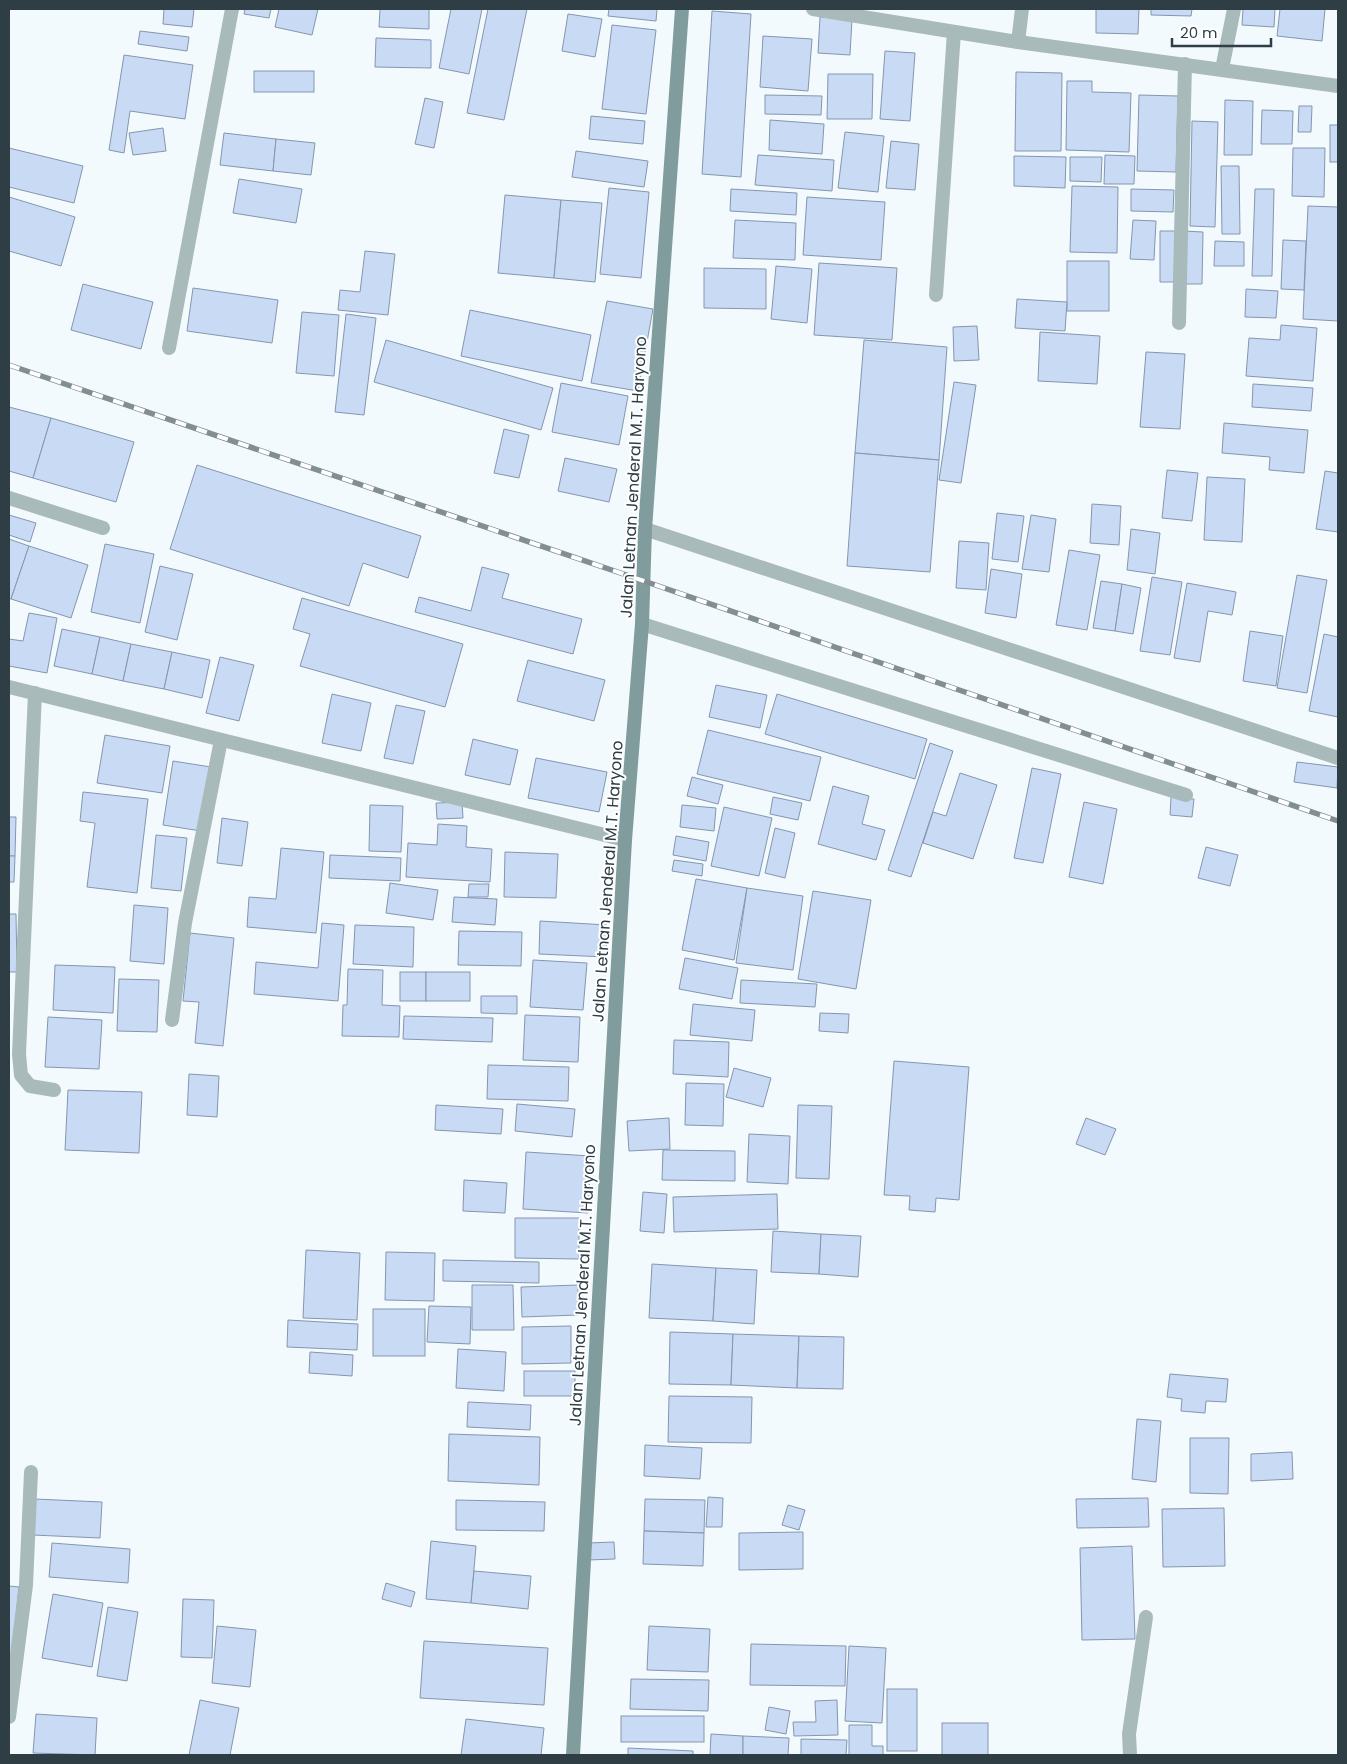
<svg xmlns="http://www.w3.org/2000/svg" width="1347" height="1764" viewBox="0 0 1347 1764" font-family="Poppins,sans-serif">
<rect width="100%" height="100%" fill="#f3fafd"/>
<g fill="#c8daf4" stroke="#8496b0">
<polygon points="164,9 194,9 192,27 163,24"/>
<polygon points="245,9 271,9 269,18 244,14"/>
<polygon points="279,9 318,9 312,35 275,27"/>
<polygon points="380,9 429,9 429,29 379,27"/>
<polygon points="451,9 482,9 469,74 439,68"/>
<polygon points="488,9 527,9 504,120 467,113"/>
<polygon points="609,9 657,9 656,21 608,16"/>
<polygon points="1096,9 1139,9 1138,34 1096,33"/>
<polygon points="1151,9 1192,9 1191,16 1151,15"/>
<polygon points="1243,9 1275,9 1274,27 1242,25"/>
<polygon points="1280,9 1325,9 1322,41 1277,36"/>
<polygon points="712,11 751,14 741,177 702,174"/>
<polygon points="568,14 602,19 595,57 562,51"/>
<polygon points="820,17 852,19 850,55 818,53"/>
<polygon points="612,25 656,30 646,114 602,109"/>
<polygon points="140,31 189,37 187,51 138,44"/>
<polygon points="763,36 812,39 808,91 760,87"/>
<polygon points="376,38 431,40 431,68 375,67"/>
<polygon points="885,51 915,53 910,121 880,119"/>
<polygon points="124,55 193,65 185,119 130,111 124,153 109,150"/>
<rect x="254" y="71" width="60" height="21"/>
<polygon points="1016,72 1062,73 1061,151 1015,151"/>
<polygon points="828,74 873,74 872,119 827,119"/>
<polygon points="1067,81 1092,81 1092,92 1131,93 1129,152 1066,150"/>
<polygon points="765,95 822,96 821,115 765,114"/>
<polygon points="1139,95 1178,96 1176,172 1137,171"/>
<polygon points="425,98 443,102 434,148 415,144"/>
<polygon points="1225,100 1253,101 1252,155 1224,155"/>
<polygon points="1299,106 1312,106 1311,132 1298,132"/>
<polygon points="1262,110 1293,111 1292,144 1261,144"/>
<polygon points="591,116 645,121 643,144 589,139"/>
<polygon points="770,120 824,124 822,154 769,150"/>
<polygon points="1192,121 1218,122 1215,227 1190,226"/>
<rect x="1330" y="125" width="8" height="37"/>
<polygon points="163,128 166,151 133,155 129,133"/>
<polygon points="845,132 884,136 878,192 838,188"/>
<polygon points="224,133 276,139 273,171 220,165"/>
<polygon points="276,139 315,143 311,175 273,171"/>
<polygon points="891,141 919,144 915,190 886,188"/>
<polygon points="9,148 83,166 74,203 9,187"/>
<polygon points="1293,148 1325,148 1324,197 1292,196"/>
<polygon points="576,151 648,161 644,187 572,177"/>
<polygon points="758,155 834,160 832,191 755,185"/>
<polygon points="1105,155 1135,156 1134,184 1104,184"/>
<polygon points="1014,156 1066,157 1065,188 1014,186"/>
<polygon points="1070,157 1102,157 1101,182 1070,181"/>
<polygon points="1221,166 1239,166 1240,234 1222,234"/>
<polygon points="239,179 302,189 296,223 233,213"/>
<polygon points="1072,186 1118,187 1117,253 1070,252"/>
<polygon points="609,188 649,192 641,278 600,274"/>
<polygon points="731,189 797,193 796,215 730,211"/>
<polygon points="1131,189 1174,190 1173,212 1131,211"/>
<polygon points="1255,189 1274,189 1272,276 1252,276"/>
<polygon points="505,195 561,200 554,278 498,273"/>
<polygon points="9,197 75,217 61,266 9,251"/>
<polygon points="807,197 885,202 881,260 803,255"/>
<polygon points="561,200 602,203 595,282 554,278"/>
<polygon points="1308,206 1338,207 1338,321 1303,319"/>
<polygon points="735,220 796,223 795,260 733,258"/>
<polygon points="1133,220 1156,221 1154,260 1130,259"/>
<polygon points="1160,231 1179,231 1178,282 1160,282"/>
<polygon points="1183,231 1203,232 1202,284 1182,284"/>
<polygon points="1283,240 1306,241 1304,290 1281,289"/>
<polygon points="1215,241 1244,242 1244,266 1214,266"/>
<polygon points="365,251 395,254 388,315 338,310 340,290 360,292"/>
<rect x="1067" y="261" width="42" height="50"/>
<polygon points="819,263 897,268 892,340 814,335"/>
<polygon points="776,266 812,269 807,323 771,319"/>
<polygon points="704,268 766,269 766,309 704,308"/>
<polygon points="83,284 153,302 141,349 71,330"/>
<polygon points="193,288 278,300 272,343 187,331"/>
<polygon points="1246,289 1278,291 1276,318 1245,317"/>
<polygon points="1017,299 1067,302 1065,331 1015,328"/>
<polygon points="607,301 653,309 638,391 591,383"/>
<polygon points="470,310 591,335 582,381 461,356"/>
<polygon points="302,312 339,315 334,376 296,373"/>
<polygon points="346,314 376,318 364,415 335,412"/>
<polygon points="1281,325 1317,328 1313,381 1246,376 1249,338 1280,340"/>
<polygon points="977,326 979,360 954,361 953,327"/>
<polygon points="1040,332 1100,336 1097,384 1038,381"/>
<polygon points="386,340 553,388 541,430 374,382"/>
<polygon points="864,340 947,347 939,460 855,453"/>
<polygon points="1146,352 1185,354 1180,429 1140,427"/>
<polygon points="954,382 976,385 961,483 939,480"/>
<polygon points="561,383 628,396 619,445 552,432"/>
<polygon points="1253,384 1313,388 1311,411 1252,407"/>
<polygon points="9,407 51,418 33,478 9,471"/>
<polygon points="51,418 134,442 116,502 33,478"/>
<polygon points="1224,423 1308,430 1304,473 1269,470 1270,457 1222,453"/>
<polygon points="504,429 529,435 519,478 494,473"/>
<polygon points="855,453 939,460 930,572 847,566"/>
<polygon points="565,458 617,469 609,502 558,491"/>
<polygon points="197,465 421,536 408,578 363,563 349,606 170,549"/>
<polygon points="1167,470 1198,473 1192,521 1162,518"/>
<polygon points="1325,471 1338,473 1338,532 1316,529"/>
<polygon points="1207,477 1245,479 1242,542 1204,540"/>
<polygon points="1092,504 1121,506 1119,545 1090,543"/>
<polygon points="997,513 1024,516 1018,562 992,559"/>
<polygon points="9,515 36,523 30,542 9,535"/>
<polygon points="1031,515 1056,519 1049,572 1022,569"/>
<polygon points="1131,529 1160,533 1155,574 1127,570"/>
<polygon points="9,539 29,546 11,599 9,598"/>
<polygon points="959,541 989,543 986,590 956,588"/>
<polygon points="105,544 154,554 140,623 91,612"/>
<polygon points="29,546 88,565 71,618 11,599"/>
<polygon points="1069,550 1100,555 1087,630 1056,625"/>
<polygon points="160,566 193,574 177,640 145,632"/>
<polygon points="482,567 509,574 502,598 582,619 573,654 415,612 419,597 471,611"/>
<polygon points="991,569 1022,574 1016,618 985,613"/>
<polygon points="1297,575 1327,580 1307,693 1277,688"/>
<polygon points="1152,577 1182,582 1170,655 1140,651"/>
<polygon points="1101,581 1122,584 1115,631 1093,628"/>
<polygon points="1187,583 1236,592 1232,615 1208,611 1200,662 1174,658"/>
<polygon points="1122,584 1141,588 1133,634 1115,631"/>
<polygon points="302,598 463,644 445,707 300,666 310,634 293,629"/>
<polygon points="29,613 57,618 47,673 9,666 9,639 23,641"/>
<polygon points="62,629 100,637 92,674 54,666"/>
<polygon points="1250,631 1283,636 1276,686 1243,681"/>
<polygon points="1324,634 1338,637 1338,717 1309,711"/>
<polygon points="100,637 131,644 123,681 92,674"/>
<polygon points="131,644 172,652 164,689 123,681"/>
<polygon points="172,652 210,660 202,698 164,689"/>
<polygon points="220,657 254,665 239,721 206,713"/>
<polygon points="528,660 605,680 594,721 517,701"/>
<polygon points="716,685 767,695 760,728 709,717"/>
<polygon points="332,694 371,703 361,751 322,743"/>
<polygon points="777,694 927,739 915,779 765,734"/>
<polygon points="396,705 425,711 413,764 384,758"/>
<polygon points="708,730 821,757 810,801 697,774"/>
<polygon points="105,735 170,746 162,793 97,783"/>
<polygon points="473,739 518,750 510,785 465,775"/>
<polygon points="930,743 953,751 911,877 888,870"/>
<polygon points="536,758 607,772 599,812 528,798"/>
<polygon points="173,761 211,767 201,831 163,825"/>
<polygon points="1297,762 1338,767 1337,788 1294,782"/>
<polygon points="1032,768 1061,774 1043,863 1014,858"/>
<polygon points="960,773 997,785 973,859 923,843 933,812 946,816"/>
<polygon points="692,777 723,785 718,804 687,796"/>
<polygon points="833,786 869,796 862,824 885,830 876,860 818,844"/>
<polygon points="83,792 148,799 137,893 87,887 95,823 80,821"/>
<polygon points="773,797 802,803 798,820 770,814"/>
<polygon points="1171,797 1194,799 1192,817 1170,815"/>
<polygon points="462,802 463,818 437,819 436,803"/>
<polygon points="1084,802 1117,809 1103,884 1069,877"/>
<polygon points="370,805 403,806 401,852 369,851"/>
<polygon points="682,805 716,808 714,831 680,827"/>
<polygon points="724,807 772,818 759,876 711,866"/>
<polygon points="9,817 16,817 15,856 9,856"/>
<polygon points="222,818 248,822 242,866 217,863"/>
<polygon points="438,824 467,826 466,847 492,849 490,882 406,877 408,843 437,845"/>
<polygon points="775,828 795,833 785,878 765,873"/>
<polygon points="156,835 187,838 181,891 151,888"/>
<polygon points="676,836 709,842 706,861 673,855"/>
<polygon points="1206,847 1238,855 1230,886 1198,878"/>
<polygon points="281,848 324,852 316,933 247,927 249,897 276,899"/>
<polygon points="505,852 558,854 556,898 504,897"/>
<polygon points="330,855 401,858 400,881 329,878"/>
<polygon points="9,856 15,856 14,882 9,882"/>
<polygon points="674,860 703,864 702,876 672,871"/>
<polygon points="696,879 747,888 734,960 682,950"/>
<polygon points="390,883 438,890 433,920 386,913"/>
<polygon points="469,884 489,884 488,897 468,897"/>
<polygon points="747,888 803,896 793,970 736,963"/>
<polygon points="813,891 871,900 856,989 798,979"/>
<polygon points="454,897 497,899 495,925 452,922"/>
<polygon points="134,905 168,908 164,964 130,961"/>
<polygon points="9,914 16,914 17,972 9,972"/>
<polygon points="540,921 607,925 606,957 539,954"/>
<polygon points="322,923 344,925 338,1001 254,994 256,962 318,968"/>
<polygon points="355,925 414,927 413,967 353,964"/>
<polygon points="459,931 522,932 521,966 458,965"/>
<polygon points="190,933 234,938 223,1046 195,1043 199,1002 183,1001"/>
<polygon points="685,958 738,968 732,999 679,989"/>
<polygon points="533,960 587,963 583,1010 530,1007"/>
<polygon points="55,965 115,967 113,1013 53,1010"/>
<polygon points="348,969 383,970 382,1005 400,1006 399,1037 342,1036 343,1005 347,1005"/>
<rect x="400" y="972" width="26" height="29"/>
<rect x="426" y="972" width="44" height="29"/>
<polygon points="119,979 159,980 157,1032 117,1031"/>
<polygon points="741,980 817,984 815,1007 740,1003"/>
<polygon points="481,996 517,996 517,1014 481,1013"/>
<polygon points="693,1004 755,1010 752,1041 690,1035"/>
<polygon points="820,1013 849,1014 848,1033 819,1031"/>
<polygon points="525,1015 580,1017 578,1062 523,1060"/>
<polygon points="404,1016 493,1018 492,1042 403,1039"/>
<polygon points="48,1017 102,1020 99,1069 45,1067"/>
<polygon points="674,1040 729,1042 728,1077 673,1074"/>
<polygon points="894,1061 969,1067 959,1200 936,1198 935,1212 909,1210 910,1196 884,1195"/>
<polygon points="488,1065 569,1067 568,1101 487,1099"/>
<polygon points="734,1068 771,1078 763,1107 726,1097"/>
<polygon points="189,1074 219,1076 217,1117 187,1115"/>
<polygon points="686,1083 724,1084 723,1126 685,1125"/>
<polygon points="68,1090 142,1092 139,1153 65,1150"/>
<polygon points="517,1104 575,1109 572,1137 515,1131"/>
<polygon points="436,1105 503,1109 501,1134 435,1130"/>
<polygon points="798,1105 832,1106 829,1179 796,1178"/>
<polygon points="669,1118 670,1149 629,1151 627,1121"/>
<polygon points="1086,1118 1116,1129 1105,1155 1076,1144"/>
<polygon points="749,1134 790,1136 788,1184 747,1182"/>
<polygon points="663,1150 735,1151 735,1181 662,1180"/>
<polygon points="526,1152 591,1156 588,1213 523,1209"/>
<polygon points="464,1180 507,1183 505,1213 463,1211"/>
<polygon points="643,1192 667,1194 664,1233 640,1231"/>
<polygon points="777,1194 778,1229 674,1232 673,1197"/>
<polygon points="515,1218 579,1218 579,1259 515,1258"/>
<polygon points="773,1231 821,1234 819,1274 771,1272"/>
<polygon points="821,1234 861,1236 858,1277 819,1274"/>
<polygon points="306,1250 360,1253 357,1320 303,1318"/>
<polygon points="386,1252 435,1253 434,1301 385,1300"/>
<polygon points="443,1260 539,1262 539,1283 443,1281"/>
<polygon points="652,1264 716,1268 713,1321 649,1318"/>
<polygon points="716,1268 757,1270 754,1324 713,1321"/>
<polygon points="472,1285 513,1285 514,1330 472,1330"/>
<polygon points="578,1285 578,1315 522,1317 521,1287"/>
<polygon points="429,1306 471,1307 470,1344 427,1342"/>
<rect x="373" y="1309" width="52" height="47"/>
<polygon points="288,1320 358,1324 357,1350 287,1347"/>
<polygon points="571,1326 571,1363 522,1364 522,1327"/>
<polygon points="670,1332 733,1334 731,1385 669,1384"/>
<polygon points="733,1334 799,1336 797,1388 731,1385"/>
<polygon points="799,1336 844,1337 843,1389 797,1388"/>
<polygon points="458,1349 506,1352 504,1391 456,1388"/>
<polygon points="310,1352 353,1355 352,1376 309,1373"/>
<rect x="524" y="1371" width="51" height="25"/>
<polygon points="1170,1374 1228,1379 1226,1402 1206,1401 1205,1413 1181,1411 1182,1399 1167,1397"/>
<polygon points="669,1396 752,1397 751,1443 668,1442"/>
<polygon points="468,1402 531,1405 530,1430 467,1427"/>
<polygon points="1137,1419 1161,1421 1156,1482 1132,1479"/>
<polygon points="449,1434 540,1437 539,1485 448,1481"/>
<polygon points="1190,1438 1229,1438 1228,1494 1190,1493"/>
<polygon points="645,1445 702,1448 700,1479 644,1476"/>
<polygon points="1292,1452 1293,1479 1251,1481 1251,1454"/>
<polygon points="708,1497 723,1498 722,1527 706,1527"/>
<polygon points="1148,1498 1149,1527 1077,1528 1076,1499"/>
<polygon points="35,1499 102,1502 100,1538 33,1535"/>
<polygon points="645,1499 705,1500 704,1533 644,1531"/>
<polygon points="456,1500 545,1502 544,1531 456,1530"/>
<polygon points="788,1505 805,1510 799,1530 782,1525"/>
<polygon points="1224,1508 1225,1566 1163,1567 1162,1509"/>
<polygon points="644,1531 704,1533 703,1566 643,1564"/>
<polygon points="803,1532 803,1569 739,1570 739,1533"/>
<polygon points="431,1541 476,1546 471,1603 426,1599"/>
<polygon points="614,1542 615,1559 588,1560 588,1543"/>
<polygon points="52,1543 130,1549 128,1583 49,1577"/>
<polygon points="1132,1546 1135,1639 1082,1640 1080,1548"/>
<polygon points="474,1571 531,1576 528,1609 471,1603"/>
<polygon points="386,1583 415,1592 411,1607 382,1599"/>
<polygon points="9,1586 19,1587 9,1684"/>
<polygon points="53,1594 103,1603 92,1667 42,1658"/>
<polygon points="183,1599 214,1600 212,1658 181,1657"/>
<polygon points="108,1607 138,1612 127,1681 97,1676"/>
<polygon points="217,1626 256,1630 250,1687 212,1683"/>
<polygon points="649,1626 710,1629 708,1672 647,1670"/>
<polygon points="424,1641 548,1648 544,1705 420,1698"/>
<polygon points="751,1644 846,1646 845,1686 750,1685"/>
<polygon points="849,1646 886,1648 882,1723 845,1721"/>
<polygon points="631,1679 709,1680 708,1711 630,1709"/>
<rect x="887" y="1689" width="30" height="62"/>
<polygon points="200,1700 239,1708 230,1755 189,1755"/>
<polygon points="837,1700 838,1735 794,1736 793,1722 816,1722 815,1701"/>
<polygon points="769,1707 790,1711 786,1734 765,1730"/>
<polygon points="36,1714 97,1718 95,1755 33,1753"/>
<rect x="621" y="1716" width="83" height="26"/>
<polygon points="466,1719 544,1728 541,1755 461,1755"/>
<rect x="942" y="1723" width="46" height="32"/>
<polygon points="849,1725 872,1725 872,1746 883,1746 883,1755 849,1755"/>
<polygon points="711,1734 743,1736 743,1755 710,1755"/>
<polygon points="743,1736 789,1738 788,1755 743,1755"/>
<polygon points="801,1739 847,1740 846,1755 801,1755"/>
<polygon points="628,1748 693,1751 693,1755 628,1755"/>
</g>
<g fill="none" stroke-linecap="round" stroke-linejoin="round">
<g stroke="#a8bbba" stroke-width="14">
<polyline points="813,9 1018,42 1338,86"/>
<polyline points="1018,42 1022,9"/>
<polyline points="1222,69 1234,9"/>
<polyline points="936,295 954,32"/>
<polyline points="1179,323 1185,64"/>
<polyline points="169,348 232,9"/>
<polyline points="9,498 103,528"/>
<polyline points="645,529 1338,758"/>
<polyline points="642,624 1186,795"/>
<polyline points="9,687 625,840"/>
<polyline points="35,693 19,1054 21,1075 30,1086 54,1090"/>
<polyline points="172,1020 185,923 221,740"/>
<polyline points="9,1717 26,1585 31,1472"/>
<polyline points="1130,1755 1129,1734 1146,1617"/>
</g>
<polyline stroke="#819c9c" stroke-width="14" points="573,1755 625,840 642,624 645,529 682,9"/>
<g stroke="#828e92" stroke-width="5.5">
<polyline id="rail" points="9,365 644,581 1338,821"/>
</g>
<use href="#rail" stroke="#fff" stroke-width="4" stroke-dasharray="11" stroke-linecap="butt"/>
</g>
<g text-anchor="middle" stroke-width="4" stroke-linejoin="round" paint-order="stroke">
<g font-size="16" fill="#2f3e44" stroke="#fff">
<text transform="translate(633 477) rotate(-87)" y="6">Jalan Letnan Jenderal M.T. Haryono</text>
<text transform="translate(607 881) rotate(-86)" y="6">Jalan Letnan Jenderal M.T. Haryono</text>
<text transform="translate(582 1285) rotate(-87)" y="6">Jalan Letnan Jenderal M.T. Haryono</text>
</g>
</g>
<rect width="1347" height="1764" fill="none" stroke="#2f3e44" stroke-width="20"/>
<path d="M1172 38v8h99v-8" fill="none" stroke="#2f3e44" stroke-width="2.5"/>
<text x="1180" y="38" font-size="15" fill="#2f3e44" stroke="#ffffff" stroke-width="4" paint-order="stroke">20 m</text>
</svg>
